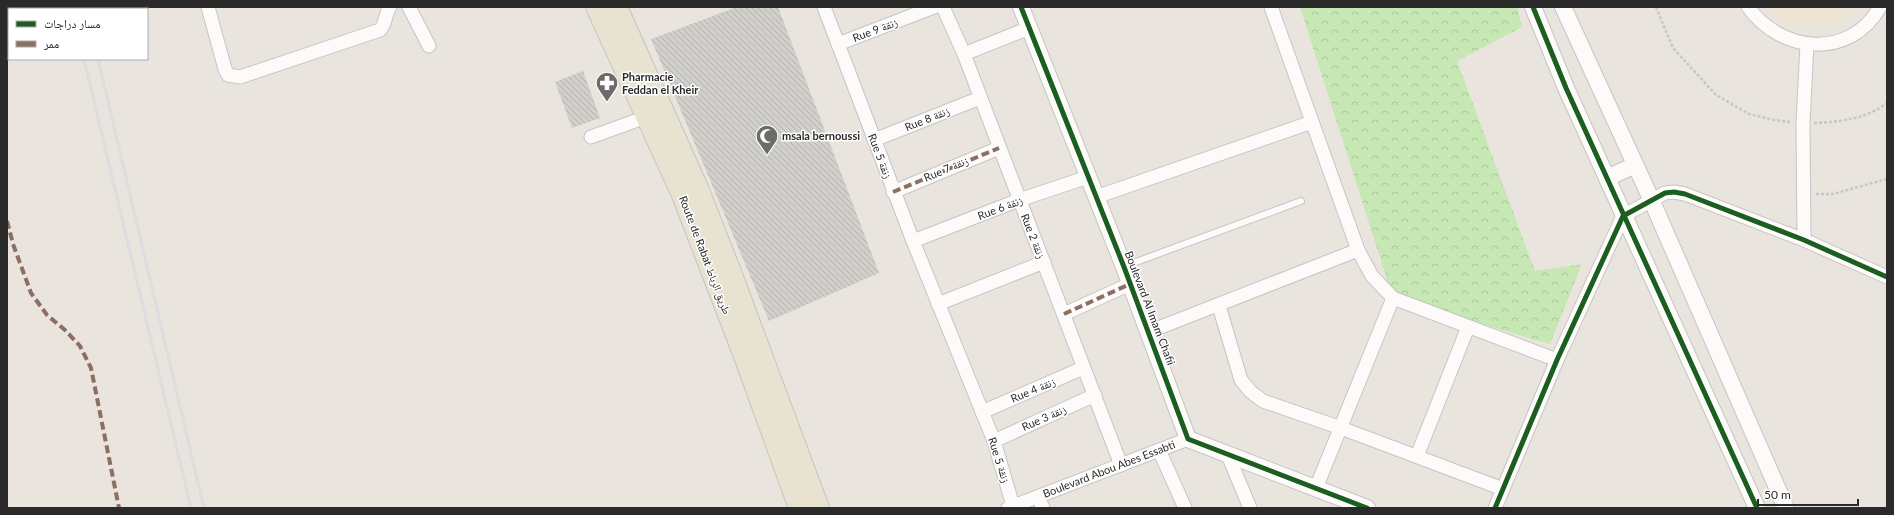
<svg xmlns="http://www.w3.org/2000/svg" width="1894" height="515" viewBox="0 0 1894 515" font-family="Lato,'Noto Naskh Arabic',sans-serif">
<defs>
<pattern id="forest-crowns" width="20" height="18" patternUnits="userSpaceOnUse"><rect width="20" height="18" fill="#c7e7b4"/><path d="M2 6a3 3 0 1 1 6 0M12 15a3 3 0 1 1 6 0" fill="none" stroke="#abc69b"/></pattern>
<pattern id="building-back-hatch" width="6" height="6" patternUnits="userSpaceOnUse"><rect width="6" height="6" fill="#d1cfca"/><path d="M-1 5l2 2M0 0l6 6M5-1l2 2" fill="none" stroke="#b4b2ae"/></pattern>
</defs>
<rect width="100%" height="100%" fill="#e9e5de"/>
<polygon fill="#ede5d2" points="1764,7 1857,7 1837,25 1793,26"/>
<polygon fill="url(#forest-crowns)" points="1300,7 1517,7 1522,27 1457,61 1535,271 1582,264 1550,344 1393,298"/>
<g fill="url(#building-back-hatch)">
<polygon points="737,7 778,7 879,273 769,321 651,39"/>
<polygon points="583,71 600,118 572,128 555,82"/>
</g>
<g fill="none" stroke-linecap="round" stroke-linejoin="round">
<g stroke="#c6c4c4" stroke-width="8">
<polyline id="service" points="1125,266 1301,201"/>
</g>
<g stroke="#c6c4c4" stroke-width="15">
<g id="minor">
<path d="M208,7L225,69L228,75L240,77L380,30C386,23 385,14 390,7"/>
<polyline points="409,7 429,46"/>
<polyline points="824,7 913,241 994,441 1013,506"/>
<polyline points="943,7 964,54 1121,465"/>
<polyline points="1271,7 1358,250 1372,276 1393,298"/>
<path d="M1748,7C1781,53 1850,60 1880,7"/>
<polyline points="838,44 934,7"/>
<polyline points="964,54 1029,28"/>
<polyline points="591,137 646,117"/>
<polyline points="874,140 980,98"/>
<polyline points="893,192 999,148"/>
<polyline points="1096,197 1312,122"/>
<polyline points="1804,240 1803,123 1807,44"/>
<polyline points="913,241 1019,200 1088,177"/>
<polyline points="938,304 1044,262"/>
<polyline points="1219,306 1241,380 1251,392 1263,401 1341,428 1503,489"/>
<polyline points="1064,314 1130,284"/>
<polyline points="1148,332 1358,250"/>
<polyline points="982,412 1083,368"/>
<polyline points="994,441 1095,395"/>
<polyline points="1159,450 1185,508"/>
<polyline points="1228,455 1250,508"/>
<polyline points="1417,456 1468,327"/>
<polyline points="1316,488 1393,298 1557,360"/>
<polyline points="1038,497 1043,508"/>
<polyline points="1008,508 1188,439"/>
<polyline points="1495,508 1557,360 1623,216 1665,193 1674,192 1685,194 1804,240 1887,277"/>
</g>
</g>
<g stroke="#c6c4c4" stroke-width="18">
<g id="tertiary">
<polyline points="1021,7 1124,267 1188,439 1367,508"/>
<polyline points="1533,7 1566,88 1757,508"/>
<polyline points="1563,7 1651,199 1786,508"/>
<polyline points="1607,178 1635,165"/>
</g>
</g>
<g stroke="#c4c3c0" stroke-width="22">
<g id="primary">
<polyline points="596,7 682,195 744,356 799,508"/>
<polyline points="617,7 698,188 731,272 819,508"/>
</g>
</g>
<g stroke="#c8c7c6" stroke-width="2.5" stroke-dasharray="3 2" stroke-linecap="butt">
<polyline points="1656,7 1673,48 1716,95 1749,114 1774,120 1791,122"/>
<path d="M1814,123C1840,122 1866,119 1887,103"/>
<polyline points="1816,194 1833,194 1887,179"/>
</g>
<use href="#service" stroke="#fcfbfa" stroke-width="6"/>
<use href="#minor" stroke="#fcfbfa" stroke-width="13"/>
<use href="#tertiary" stroke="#fcfbfa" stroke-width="16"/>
<use href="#primary" stroke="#e8e3d1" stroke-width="20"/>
<g stroke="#dddcde" stroke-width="3">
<polyline points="72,7 72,9"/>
<polyline points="86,7 87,9"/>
<polyline points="84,59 191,508"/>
<polyline points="98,59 204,508"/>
</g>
<g stroke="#8d6e63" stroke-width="4" stroke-dasharray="8 4" stroke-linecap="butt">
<polyline points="893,192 999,148"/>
<polyline points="7,221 13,244 31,293 47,315 65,330 80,346 91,368 119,508"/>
<polyline points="1064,314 1130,284"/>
</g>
<g stroke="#fff" stroke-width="8">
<g id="cycleway">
<polyline points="1021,7 1124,267 1188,439 1367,508"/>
<polyline points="1533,7 1566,88 1757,508"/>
<polyline points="1495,508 1557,360 1623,216 1665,193 1674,192 1685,194 1804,240 1887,277"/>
</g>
</g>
<use href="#cycleway" stroke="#1b5e20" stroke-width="5"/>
</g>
<defs>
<g id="pharmacy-pin" transform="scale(1.15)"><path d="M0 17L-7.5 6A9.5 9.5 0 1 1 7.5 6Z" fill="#6d6b69" stroke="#fff"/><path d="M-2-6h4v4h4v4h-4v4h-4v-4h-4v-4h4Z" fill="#fff"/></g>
<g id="mosque-pin" transform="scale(1.15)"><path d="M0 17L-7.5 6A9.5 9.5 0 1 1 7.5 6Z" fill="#6d6b69" stroke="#fff"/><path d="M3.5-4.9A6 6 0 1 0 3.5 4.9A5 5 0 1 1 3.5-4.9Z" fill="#fff"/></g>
</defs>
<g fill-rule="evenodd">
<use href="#pharmacy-pin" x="607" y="83"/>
<use href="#mosque-pin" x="767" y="136"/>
</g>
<g text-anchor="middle" stroke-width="3" stroke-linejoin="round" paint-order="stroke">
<g font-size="11" fill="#2a2a2a" stroke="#fff">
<text transform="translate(875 30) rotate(-21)" y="4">Rue 9 زنقة</text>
<text transform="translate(927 119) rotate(-22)" y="4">Rue 8 زنقة</text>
<text transform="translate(880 156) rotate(69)" y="4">Rue 5 زنقة</text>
<text transform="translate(946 169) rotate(-23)" y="4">Rue 7 زنقة</text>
<text transform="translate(1000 208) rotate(-21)" y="4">Rue 6 زنقة</text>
<text transform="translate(1033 236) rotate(68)" y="4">Rue 2 زنقة</text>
<text transform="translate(705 255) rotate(69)" y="4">Route de Rabat طريق الرباط</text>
<text transform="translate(1150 308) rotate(69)" y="4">Boulevard Al Imam Chafii</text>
<text transform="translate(1033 390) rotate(-23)" y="4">Rue 4 زنقة</text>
<text transform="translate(1044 418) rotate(-24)" y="4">Rue 3 زنقة</text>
<text transform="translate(999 460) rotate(72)" y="4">Rue 5 زنقة</text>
<text transform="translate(1109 469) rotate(-21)" y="4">Boulevard Abou Abes Essabti</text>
</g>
<g font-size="11" font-weight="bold" fill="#2a2a2a" stroke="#fff" text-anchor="start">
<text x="622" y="81">Pharmacie<tspan x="622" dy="13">Feddan el Kheir</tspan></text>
<text x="782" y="140">msala bernoussi</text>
</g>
</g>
<rect width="1894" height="515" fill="none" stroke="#2a2a2a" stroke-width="16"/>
<rect x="8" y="8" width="140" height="52" fill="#ffffff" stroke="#aaaaaa"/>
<rect x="16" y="21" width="20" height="6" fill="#1b5e20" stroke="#aaaaaa"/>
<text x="44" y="28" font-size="12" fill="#2a2a2a">مسار دراجات</text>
<rect x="16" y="41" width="20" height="6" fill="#8d6e63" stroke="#aaaaaa"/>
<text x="44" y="48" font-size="12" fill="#2a2a2a">ممر</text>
<path d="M1758 499v6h100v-6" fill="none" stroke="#2a2a2a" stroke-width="2"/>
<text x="1764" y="499" font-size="12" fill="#2a2a2a" stroke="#ffffff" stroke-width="3" paint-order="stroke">50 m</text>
</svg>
